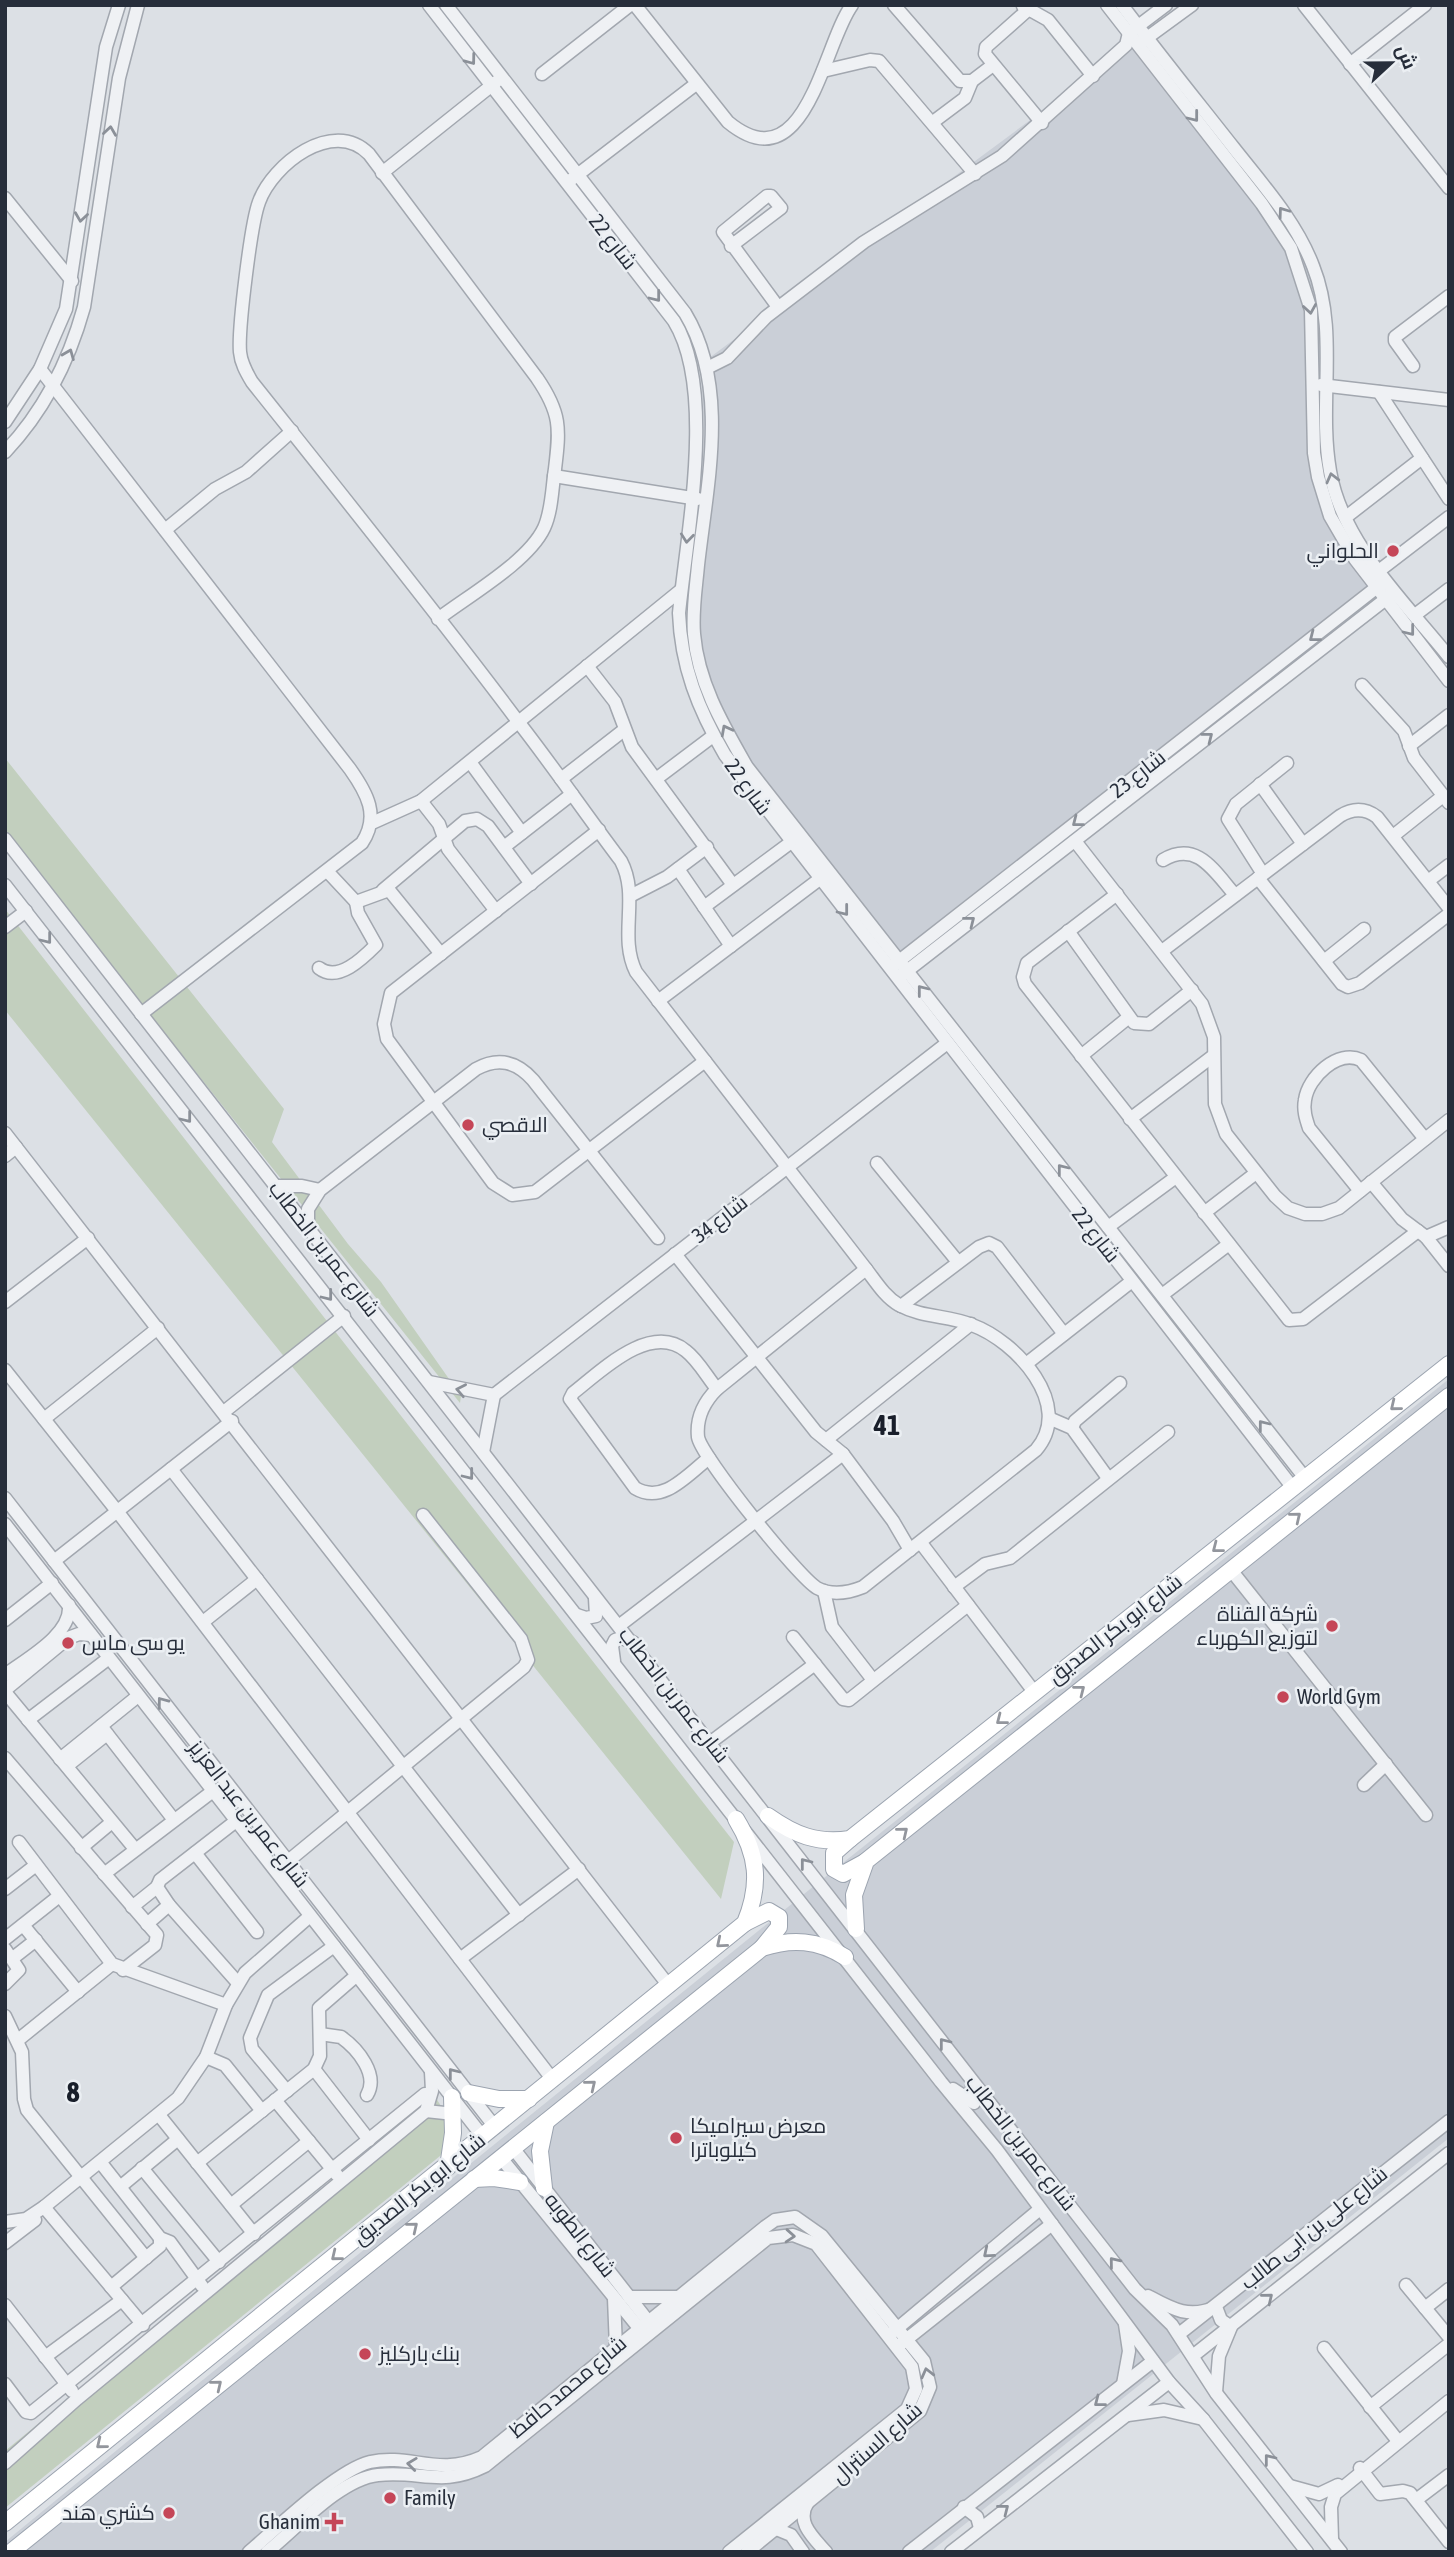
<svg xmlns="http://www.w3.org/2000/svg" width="1454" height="2557" viewBox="0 0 1454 2557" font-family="'Asap Condensed',Cairo,sans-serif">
<rect width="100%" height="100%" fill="#dce0e5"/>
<g fill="#cacfd7">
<polygon points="1141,38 1265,196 1302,255 1313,283 1317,308 1323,473 1330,495 1386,590 898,970 737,770 709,716 699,687 693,657 705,437 701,364"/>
<polygon points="1449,1379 1449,2138 930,2552 5,2552 5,2542 173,2404 809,1890"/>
</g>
<g fill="#c2cfbe">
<polygon points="5,758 284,1109 272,1142 348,1244 381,1282 461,1396 460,1403 5,833"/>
<polygon points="5,909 734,1842 721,1899 5,1010"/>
<polygon points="436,2098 444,2111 448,2144 440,2156 5,2508 5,2451"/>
</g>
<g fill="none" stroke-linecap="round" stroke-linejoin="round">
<g stroke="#a2a7af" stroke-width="15">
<g id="minor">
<path d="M429,5L674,321C716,389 687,533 679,613C681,666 698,709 725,755L1293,1488"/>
<path d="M446,5L685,313C730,387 707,484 698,565C696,588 692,611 694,634C698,683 723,725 747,767L1305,1478"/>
<path d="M635,5L728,122C806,186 823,44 852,5"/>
<polyline points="894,5 960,81 972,81 993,65"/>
<polyline points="1107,5 1262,204 1291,248 1311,310 1314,453 1318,477 1330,516 1355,559 1449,681"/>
<path d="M1122,5C1158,53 1196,100 1233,147C1262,184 1296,221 1313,266C1339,331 1318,403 1330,471C1342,543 1405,602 1449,657"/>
<polyline points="1304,5 1449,188"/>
<polyline points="1023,6 1048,20 1093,76"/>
<polyline points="1030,8 986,47 985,54 1042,123"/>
<polyline points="1140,43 1192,5"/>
<polyline points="1350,64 1425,5"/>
<polyline points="823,71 870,60 879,61 975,174"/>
<polyline points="542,74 630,5"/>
<polyline points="933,122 965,98 972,81"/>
<polyline points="382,173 496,82"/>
<polyline points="572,179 696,84"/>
<polyline points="5,198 72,281"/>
<polyline points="731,246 781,208 771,196 767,196 723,232 778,307"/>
<polyline points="1413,366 1395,341 1395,337 1449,296"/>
<polyline points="707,368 727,358 766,317 864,242 1002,156 1126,45 1129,33 1166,5"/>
<path d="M40,369L350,769C367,793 380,816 362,843L141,1014"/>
<polyline points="1321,385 1449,400"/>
<polyline points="1379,392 1449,499"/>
<polyline points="5,422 40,369 66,309 106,47 119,5"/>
<path d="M5,452C44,411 69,361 84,307L119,78L138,5"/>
<polyline points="554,476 698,499"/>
<polyline points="1346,517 1422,458"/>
<polyline points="165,530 215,489 246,472 292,431"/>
<polyline points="1380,570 1449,517"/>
<polyline points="1415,615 1449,589"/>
<path d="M438,619C468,596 528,562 544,528C552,511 552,488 555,469C560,428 561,413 537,378L369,154C333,117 272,165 259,202C251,223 238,329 240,352C241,363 246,372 252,382C342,495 433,608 520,724C555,769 587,816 621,861C640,897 618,936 636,972L866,1269"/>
<polyline points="587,666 615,702 632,747 733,885"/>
<polyline points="1362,685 1404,731 1414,758 1449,803"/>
<polyline points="1409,746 1449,715"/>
<polyline points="470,762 522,833"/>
<polyline points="561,779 624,730"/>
<polyline points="656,779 713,736"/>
<polyline points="1260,784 1303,844"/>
<polyline points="421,801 439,824 448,849 496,911"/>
<polyline points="372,823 421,801 681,590"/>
<polyline points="599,830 391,993 384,1024 387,1039 493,1183 512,1195 535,1192 705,1061"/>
<polyline points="1393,836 1443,796"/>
<polyline points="5,839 1088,2229 1135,2289 1172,2325 1216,2393 1341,2552"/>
<polyline points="1075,841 1202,1004 1214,1037 1215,1104 1226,1134 1275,1196 1288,1208 1305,1214 1322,1214 1339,1208 1449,1120"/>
<polyline points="504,847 572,794"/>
<path d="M1163,860C1197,840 1214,871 1235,895"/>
<polyline points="678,869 731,946"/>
<polyline points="327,871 356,902 389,890 441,954"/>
<polyline points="1263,874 1228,819 1236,804 1287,763"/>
<polyline points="1258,878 1342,984 1348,987 1360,983 1449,914"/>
<polyline points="1428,881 1449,865"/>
<polyline points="5,885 941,2082 997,2150 1169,2382 1203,2419 1307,2552"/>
<polyline points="383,890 465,821 477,819 488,826 531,884"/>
<polyline points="1117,894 1027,963 1023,977 1025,984 1289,1320 1303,1319 1418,1231"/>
<polyline points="632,895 667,877 707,847"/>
<polyline points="704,907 790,843"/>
<polyline points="5,927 26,911"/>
<polyline points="1068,931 1134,1023 1149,1024 1192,990"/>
<path d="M1162,951L1340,816C1353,808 1365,808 1377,817L1449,908"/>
<polyline points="1324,961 1364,929"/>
<polyline points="894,965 1381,584"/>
<path d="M319,968C338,983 363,958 376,945L358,913L356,902"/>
<polyline points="903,974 1391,595"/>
<polyline points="658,1001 825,875"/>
<polyline points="1081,1056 1129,1017"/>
<polyline points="1130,1119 1213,1056"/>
<polyline points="5,1133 669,1986"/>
<polyline points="5,1156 16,1147"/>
<polyline points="877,1163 958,1262"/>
<polyline points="1371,1182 1402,1219 1426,1237 1449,1266"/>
<polyline points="275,1186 302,1186 320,1190"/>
<path d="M1360,1191L1309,1128C1306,1119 1303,1110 1305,1100C1308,1077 1338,1049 1361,1060L1425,1139"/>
<polyline points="1204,1213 1256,1173"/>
<polyline points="1108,1227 1176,1177"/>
<path d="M308,1228V1209L320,1190L476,1069C498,1057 516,1061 533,1080L658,1238"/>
<polyline points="1426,1237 1449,1227"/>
<polyline points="675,1254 816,1432 843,1454 893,1521 910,1550"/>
<path d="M866,1269C876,1282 885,1297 899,1305C923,1318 948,1315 972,1325C1016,1341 1075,1405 1036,1450L863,1587C848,1593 832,1596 817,1588C799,1578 701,1456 698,1437C696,1418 704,1402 717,1389Z"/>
<polyline points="1162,1295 1229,1244"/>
<polyline points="5,1302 88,1238"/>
<polyline points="901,1306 979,1247 989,1243 997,1247 1064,1334"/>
<polyline points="1026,1364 1132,1281"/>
<polyline points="5,1370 117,1511 460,1959"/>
<polyline points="429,1382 494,1395"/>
<polyline points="494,1395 946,1044"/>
<polyline points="225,1411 344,1316"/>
<polyline points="44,1419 158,1328"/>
<polyline points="1051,1419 1072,1428 1108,1478"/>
<polyline points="1072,1428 1075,1421 1120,1383"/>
<polyline points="826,1440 971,1324"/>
<polyline points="483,1452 494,1395"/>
<path d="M709,1458C687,1475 663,1505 635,1488L570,1399L573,1393C599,1373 650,1321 686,1351C698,1360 707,1377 717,1389"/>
<polyline points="171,1469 519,1915"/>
<polyline points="5,1498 495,2127"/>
<polyline points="5,1524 483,2137"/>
<polyline points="921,1543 1035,1693"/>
<polyline points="54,1561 232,1421"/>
<polyline points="1231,1570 1426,1815"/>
<polyline points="954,1587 985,1564 1010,1558 1168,1432"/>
<polyline points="824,1591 832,1627 873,1680"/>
<polyline points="577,1615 586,1618 596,1616 595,1598"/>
<polyline points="5,1620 52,1583"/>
<polyline points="203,1622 257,1579"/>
<polyline points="620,1625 843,1454"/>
<polyline points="793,1637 843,1699 849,1700 968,1605"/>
<polyline points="614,1661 612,1646 615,1640 621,1638 633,1642"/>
<path d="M5,1675C26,1659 72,1635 69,1605"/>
<polyline points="5,1690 68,1638 79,1634 91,1635"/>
<polyline points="5,1692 135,1849"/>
<polyline points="28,1720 109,1658"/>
<polyline points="101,1726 174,1820"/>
<polyline points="711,1742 815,1664"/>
<polyline points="5,1758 157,1935 155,1945 123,1970"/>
<polyline points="60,1759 138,1696"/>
<polyline points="67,1766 107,1734"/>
<polyline points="1364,1785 1386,1764"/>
<polyline points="236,1821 160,1880 157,1887 169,1905 238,1983"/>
<polyline points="19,1842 112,1964 226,2005"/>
<polyline points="81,1848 112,1822"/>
<polyline points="195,1853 257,1932"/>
<polyline points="287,1862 524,1667 528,1660 521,1639 423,1515"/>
<polyline points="104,1874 213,1791"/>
<polyline points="5,1889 36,1865"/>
<polyline points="132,1907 157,1887"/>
<polyline points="147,1924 169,1905"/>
<polyline points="23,1925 78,1992"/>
<polyline points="5,1939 58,1897"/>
<polyline points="5,1949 19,1970 5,1984"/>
<polyline points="13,1958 36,1940"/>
<polyline points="5,2016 22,2052 24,2099 27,2110 146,2258"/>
<path d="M320,2034L341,2037C358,2049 379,2075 367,2095"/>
<polyline points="18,2040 112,1964"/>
<polyline points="206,2057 225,2065 262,2111"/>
<polyline points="314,2069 369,2140"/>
<polyline points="553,2080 460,1959 579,1869"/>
<polyline points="953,2089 974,2103 977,2095 972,2086"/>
<polyline points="287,2091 252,2049 250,2038 268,1995 334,1946"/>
<polyline points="275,2100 337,2175"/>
<polyline points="426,2111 454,2114"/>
<polyline points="159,2115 254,2234"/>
<polyline points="513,2148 648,2321"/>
<polyline points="501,2158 639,2328"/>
<polyline points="101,2163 160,2238 170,2242 202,2286"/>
<polyline points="197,2163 314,2069 320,2056 319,2008 357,1975"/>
<polyline points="142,2168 219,2262"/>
<polyline points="120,2187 178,2139"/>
<polyline points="231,2205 309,2141"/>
<polyline points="44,2207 143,2325"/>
<polyline points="5,2222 26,2219 44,2207 178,2098 206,2057 226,2005 245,1973 310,1916"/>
<polyline points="5,2243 35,2220"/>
<polyline points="1406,2285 1449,2337"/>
<polyline points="111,2287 160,2246 160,2238"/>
<path d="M1148,2296C1172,2309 1189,2319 1216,2307L1221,2320L1231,2327L1219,2356L1216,2392"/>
<polyline points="629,2297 677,2297"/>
<polyline points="614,2298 616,2348"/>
<polyline points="5,2305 72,2391"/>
<polyline points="1425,2308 1449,2289"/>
<polyline points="893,2332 1040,2209"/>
<polyline points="1179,2334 1449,2121"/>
<polyline points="902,2343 1052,2224"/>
<polyline points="1324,2348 1398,2441"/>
<polyline points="1194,2355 1449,2153"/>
<polyline points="45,2357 122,2300"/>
<polyline points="5,2384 26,2412 31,2413 425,2094"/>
<polyline points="1123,2384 1129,2351 1125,2324"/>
<polyline points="1370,2407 1449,2344"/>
<polyline points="1128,2415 1164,2410 1203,2419"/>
<polyline points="5,2463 77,2399 426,2111 432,2091 431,2072"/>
<polyline points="1360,2468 1380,2494 1403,2491 1410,2493 1449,2542"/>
<polyline points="1290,2486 1319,2494 1338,2485"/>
<polyline points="1416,2500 1449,2475"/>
<path d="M808,2502C795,2522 813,2537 826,2552"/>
<polyline points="964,2507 977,2517 980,2528"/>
<polyline points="774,2528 791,2535 803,2552"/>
<polyline points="1332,2539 1331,2507 1335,2494 1449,2401"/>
<path d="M249,2552C277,2528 337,2470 370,2462C410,2453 438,2477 482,2457L765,2227L775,2220L795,2217L822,2236L924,2361L930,2387L920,2411L747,2552"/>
<path d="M267,2552C297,2528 340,2479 378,2475C421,2470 441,2488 485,2466L768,2238L793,2235L816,2244L912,2367L916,2389L907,2409L729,2552"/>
<polyline points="909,2552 1153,2361"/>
<polyline points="951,2552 1169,2382"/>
</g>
</g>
<g stroke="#9ca4b0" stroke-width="18">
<g id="major">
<path d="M768,1816C795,1835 817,1844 850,1839L1449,1364"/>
<polyline points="850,1839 834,1853 834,1869 843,1874 865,1862"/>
<polyline points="745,1923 769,1911 779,1917 779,1927 762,1948"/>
<polyline points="856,1929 854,1895 866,1861 1449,1396"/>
<polyline points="469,2093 499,2099 529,2099"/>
<polyline points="448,2167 453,2133 452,2097"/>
<polyline points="474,2179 494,2178 520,2182"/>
<polyline points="544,2188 540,2151 546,2122"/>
<path d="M5,2523L745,1923C761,1884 758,1855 736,1819"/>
<path d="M11,2552L762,1948C792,1938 818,1940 845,1957"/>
</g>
</g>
<use href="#minor" stroke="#eff1f4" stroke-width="12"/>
<use href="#major" stroke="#fff" stroke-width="16"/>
</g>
<defs><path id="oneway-chevron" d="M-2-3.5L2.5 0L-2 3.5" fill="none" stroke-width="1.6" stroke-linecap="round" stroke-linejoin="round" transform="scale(1.75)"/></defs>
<g stroke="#8b9098">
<use href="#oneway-chevron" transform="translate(471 60) rotate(53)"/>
<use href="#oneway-chevron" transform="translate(1194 117) rotate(52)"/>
<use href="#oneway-chevron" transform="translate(110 131) rotate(-82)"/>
<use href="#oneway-chevron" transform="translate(1283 212) rotate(-126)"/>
<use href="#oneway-chevron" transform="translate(81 217) rotate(98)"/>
<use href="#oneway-chevron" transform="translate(656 297) rotate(52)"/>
<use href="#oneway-chevron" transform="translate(1310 309) rotate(81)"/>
<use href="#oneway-chevron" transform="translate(69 354) rotate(-68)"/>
<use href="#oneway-chevron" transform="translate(1332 478) rotate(-104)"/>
<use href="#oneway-chevron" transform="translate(687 538) rotate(96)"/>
<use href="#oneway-chevron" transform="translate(1410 631) rotate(52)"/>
<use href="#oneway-chevron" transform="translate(1314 637) rotate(142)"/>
<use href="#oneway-chevron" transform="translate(726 730) rotate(-118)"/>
<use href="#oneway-chevron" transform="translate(1208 737) rotate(-38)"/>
<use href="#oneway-chevron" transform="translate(1077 822) rotate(142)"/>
<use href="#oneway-chevron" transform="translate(844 911) rotate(52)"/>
<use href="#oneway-chevron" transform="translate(970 921) rotate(-38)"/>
<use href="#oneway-chevron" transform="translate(47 939) rotate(52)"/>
<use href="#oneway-chevron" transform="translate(922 990) rotate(-128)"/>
<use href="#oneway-chevron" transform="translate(187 1118) rotate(52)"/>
<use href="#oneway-chevron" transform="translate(1062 1169) rotate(-128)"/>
<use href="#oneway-chevron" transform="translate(328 1296) rotate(52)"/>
<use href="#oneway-chevron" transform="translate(461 1390) rotate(-169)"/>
<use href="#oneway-chevron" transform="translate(1263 1425) rotate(-128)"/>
<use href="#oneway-chevron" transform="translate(469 1475) rotate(52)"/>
<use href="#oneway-chevron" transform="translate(162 1702) rotate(-127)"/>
<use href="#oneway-chevron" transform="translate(805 1863) rotate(-128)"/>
<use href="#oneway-chevron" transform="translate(944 2043) rotate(-128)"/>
<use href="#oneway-chevron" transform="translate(453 2073) rotate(-128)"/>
<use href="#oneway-chevron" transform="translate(790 2236) rotate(4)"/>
<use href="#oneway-chevron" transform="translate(988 2253) rotate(140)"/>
<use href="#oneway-chevron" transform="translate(1114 2262) rotate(-129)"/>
<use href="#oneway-chevron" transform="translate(1268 2298) rotate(-39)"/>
<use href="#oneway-chevron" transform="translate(927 2373) rotate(-104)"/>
<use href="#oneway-chevron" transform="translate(1099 2402) rotate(142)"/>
<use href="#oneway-chevron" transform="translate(1269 2459) rotate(-128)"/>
<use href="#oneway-chevron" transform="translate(412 2464) rotate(-173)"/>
<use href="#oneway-chevron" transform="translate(1004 2509) rotate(-38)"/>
</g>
<g stroke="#93969d">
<use href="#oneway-chevron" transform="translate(1395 1406) rotate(141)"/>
<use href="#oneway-chevron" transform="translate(1296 1517) rotate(-39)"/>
<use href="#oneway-chevron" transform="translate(1217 1548) rotate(142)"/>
<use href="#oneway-chevron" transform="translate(1080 1690) rotate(-38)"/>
<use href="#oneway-chevron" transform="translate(1001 1720) rotate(142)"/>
<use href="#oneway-chevron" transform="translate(903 1832) rotate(-39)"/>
<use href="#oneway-chevron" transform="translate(721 1943) rotate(140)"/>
<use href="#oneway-chevron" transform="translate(591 2085) rotate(-39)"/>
<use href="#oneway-chevron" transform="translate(413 2227) rotate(-39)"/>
<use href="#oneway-chevron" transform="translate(336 2256) rotate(141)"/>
<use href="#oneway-chevron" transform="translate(217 2385) rotate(-39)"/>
<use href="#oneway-chevron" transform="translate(101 2444) rotate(141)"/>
</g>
<g fill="#c54658" stroke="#ebeff3" stroke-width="2.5">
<circle cx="1393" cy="551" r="7"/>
<circle cx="468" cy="1125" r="7"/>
<circle cx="1332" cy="1626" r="7"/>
<circle cx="68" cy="1643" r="7"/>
<circle cx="1283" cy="1697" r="7"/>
<circle cx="676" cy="2138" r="7"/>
<circle cx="365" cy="2354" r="7"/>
<circle cx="390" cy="2498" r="7"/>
<circle cx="169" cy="2513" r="7"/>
<path d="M330.5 2511.5h7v7h7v7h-7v7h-7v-7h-7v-7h7z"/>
</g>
<g text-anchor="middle" stroke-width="5" stroke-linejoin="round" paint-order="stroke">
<g font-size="21" fill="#272e3b" stroke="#ebeff3">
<text transform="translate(613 242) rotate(52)" y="7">شارع 22</text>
<text transform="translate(1138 774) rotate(-38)" y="7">شارع 23</text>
<text transform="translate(748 787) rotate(54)" y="7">شارع 22</text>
<text transform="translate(720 1219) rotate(-38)" y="7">شارع 34</text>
<text transform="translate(1096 1235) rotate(52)" y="7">شارع 22</text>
<text transform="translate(324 1249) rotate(52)" y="7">شارع عمر بن الخطاب</text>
<text transform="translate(1115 1629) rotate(-38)" y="7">شارع ابو بكر الصديق</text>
<text transform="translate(674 1695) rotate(52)" y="7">شارع عمر بن الخطاب</text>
<text transform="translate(249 1814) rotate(52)" y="7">شارع عمر بن عبد العزيز</text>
<text transform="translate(1021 2143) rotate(52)" y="7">شارع عمر بن الخطاب</text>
<text transform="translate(419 2189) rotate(-39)" y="7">شارع ابو بكر الصديق</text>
<text transform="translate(1314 2228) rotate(-39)" y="7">شارع على بن ابى طالب</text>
<text transform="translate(580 2235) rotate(52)" y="7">شارع الطوبه</text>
<text transform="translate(568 2387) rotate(-40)" y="7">شارع محمد حافظ</text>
<text transform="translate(877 2443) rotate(-41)" y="7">شارع السنترال</text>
</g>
<g font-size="21" fill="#272e3b" stroke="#ebeff3" text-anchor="start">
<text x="1379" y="558" text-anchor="end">الحلواني</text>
<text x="482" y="1132">الاقصي</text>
<text x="1318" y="1621" text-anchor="end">شركة القناة<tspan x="1318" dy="24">لتوزيع الكهرباء</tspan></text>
<text x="82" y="1650">يو سى ماس</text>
<text x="1297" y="1704">World Gym</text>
<text x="690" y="2133">معرض سيراميكا<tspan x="690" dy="24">كيلوباترا</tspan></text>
<text x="379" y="2361">بنك باركليز</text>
<text x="404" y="2505">Family</text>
<text x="155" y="2520" text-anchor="end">كشري هند</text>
<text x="320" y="2529" text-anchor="end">Ghanim</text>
</g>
<g font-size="28" font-weight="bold" fill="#191f2b" stroke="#ebeff3">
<text x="887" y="1435">41</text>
<text x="73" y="2102">8</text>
</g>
</g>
<rect width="1454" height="2557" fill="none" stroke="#272e3b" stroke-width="14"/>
<g transform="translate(1391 63) rotate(68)" stroke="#ebeff3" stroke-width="5" paint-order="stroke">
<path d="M0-5L12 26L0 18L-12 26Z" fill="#272e3b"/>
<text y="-10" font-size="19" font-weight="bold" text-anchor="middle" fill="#272e3b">ش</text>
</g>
</svg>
